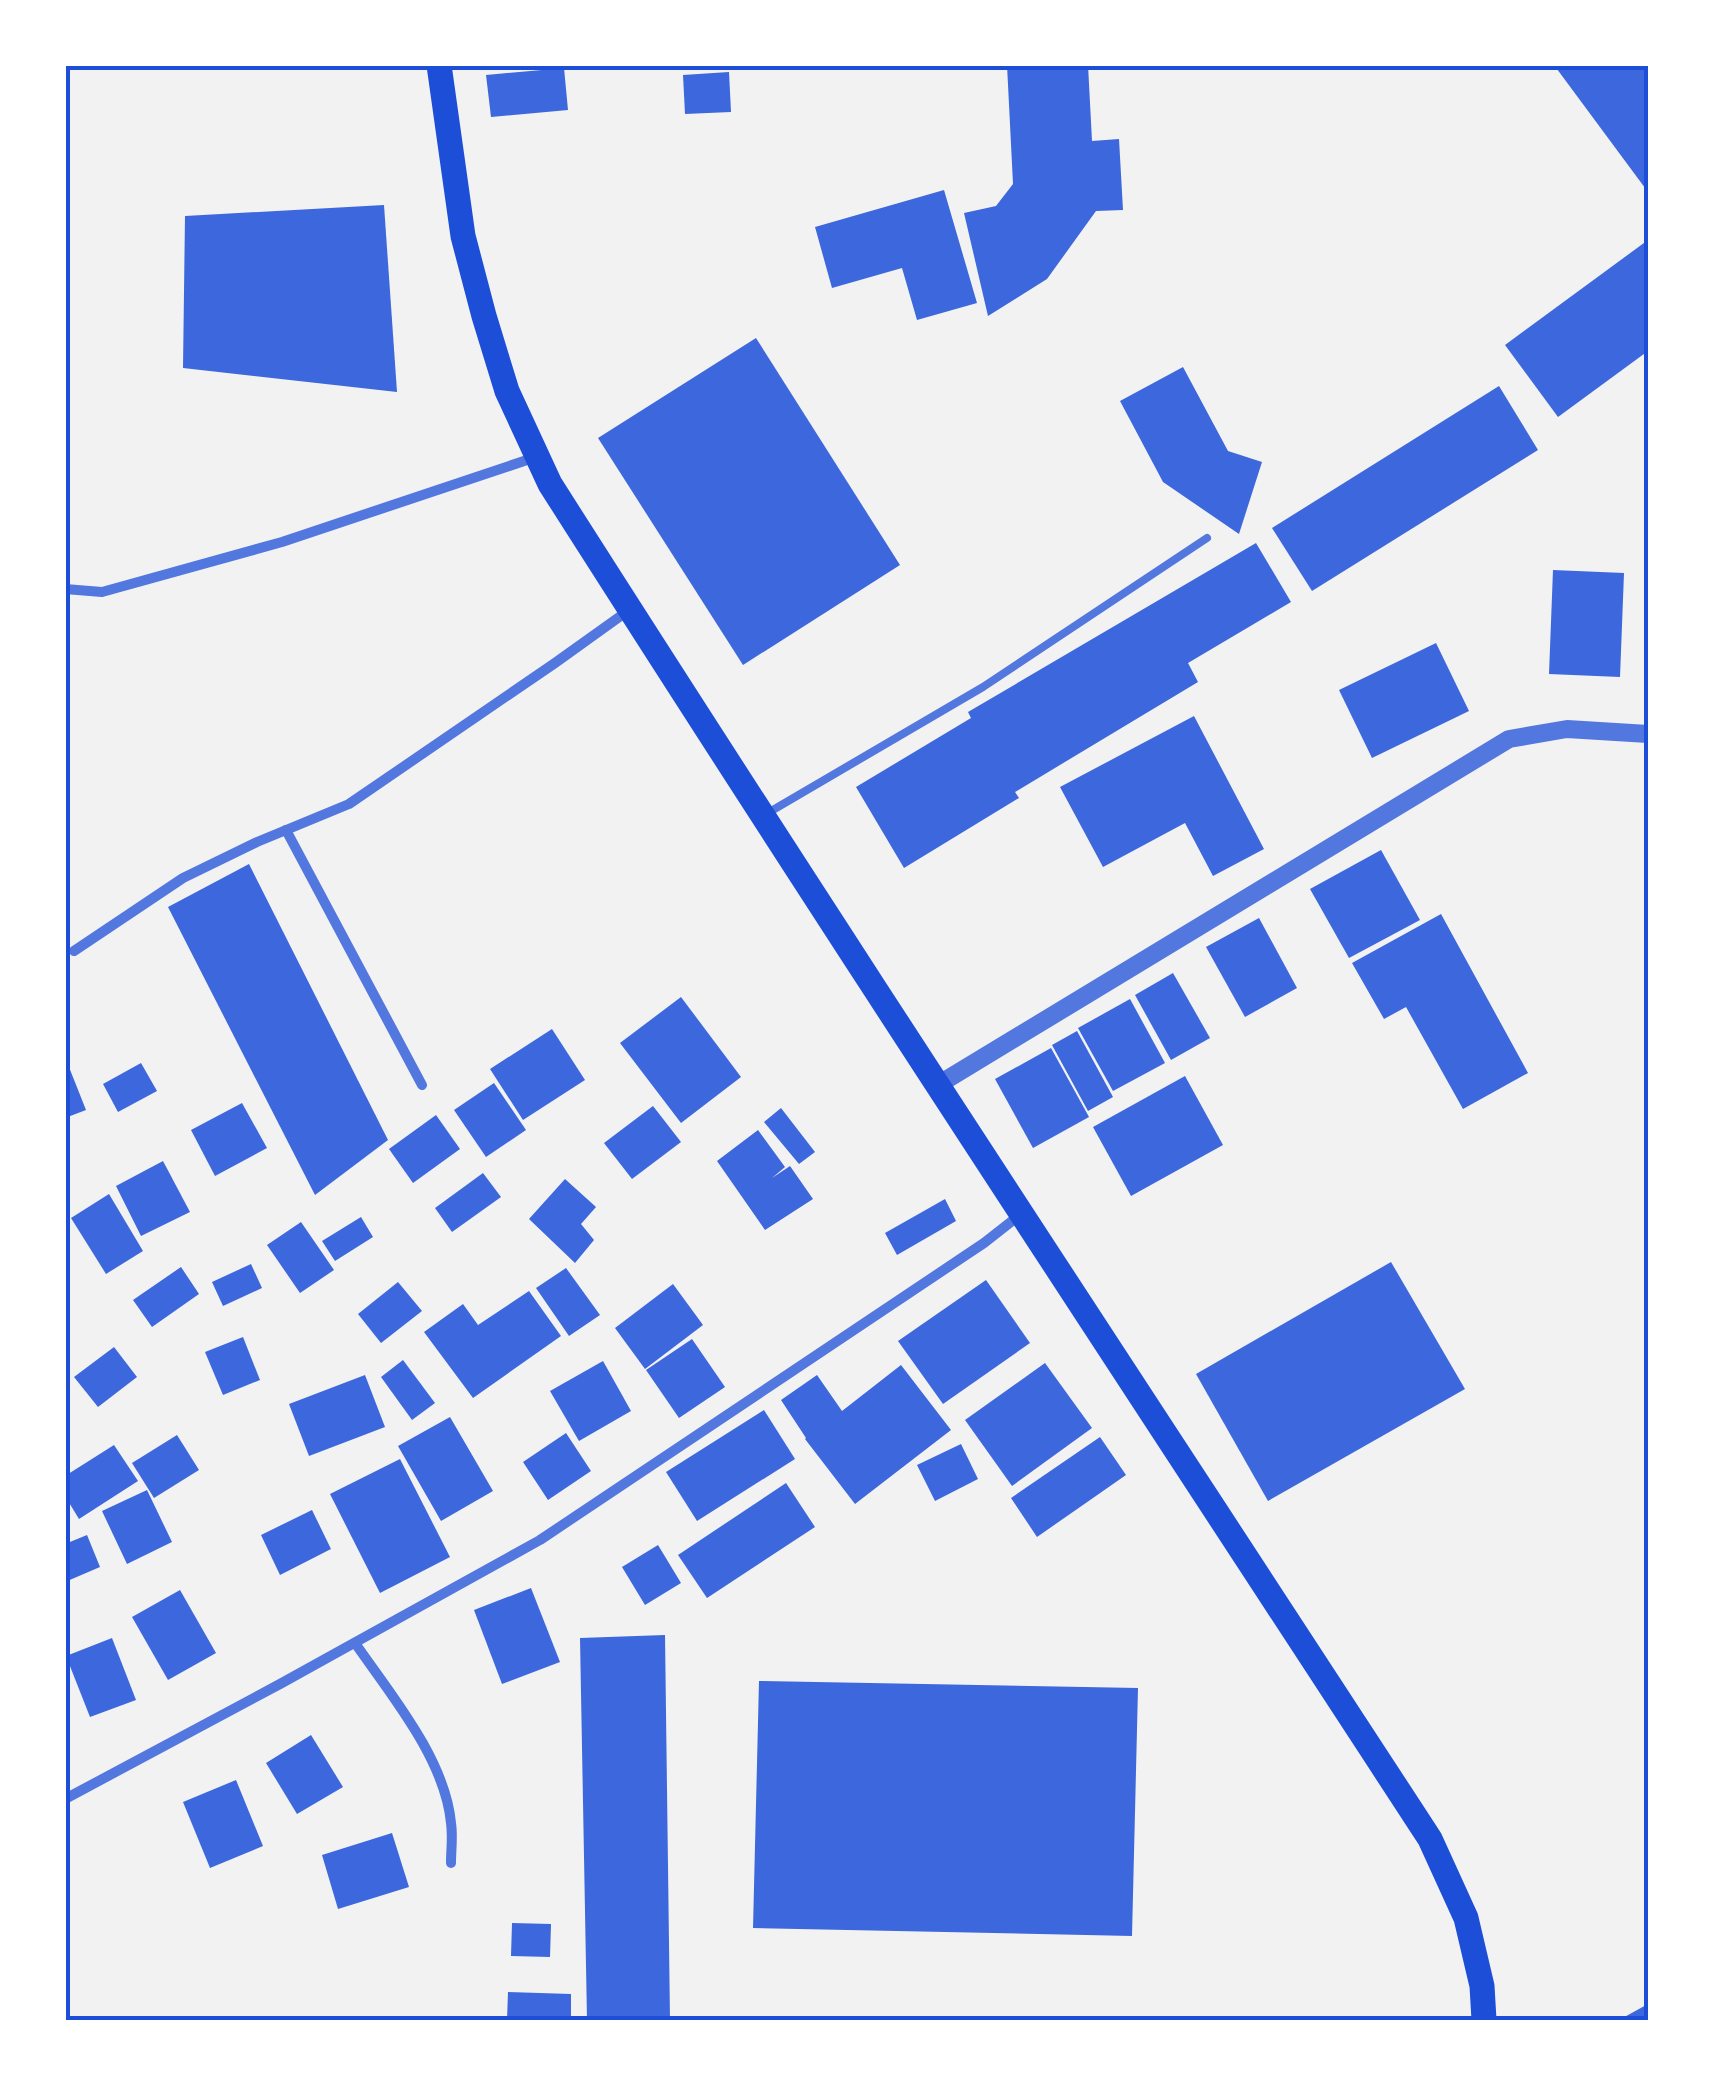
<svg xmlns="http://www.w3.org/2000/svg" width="1713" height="2085" viewBox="0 0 1713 2085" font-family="'Fira Sans Condensed',sans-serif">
<rect width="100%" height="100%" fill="#f2f2f2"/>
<g fill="#3d67dc">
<polygon points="1007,65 1088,65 1092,141 1119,139 1123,210 1096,211 1047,279 988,316 964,213 996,206 1013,184"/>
<polygon points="1554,65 1648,65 1648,192"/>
<polygon points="564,68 568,110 491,117 486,75"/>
<polygon points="729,72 731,112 685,114 683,75"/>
<polygon points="944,190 977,303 917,320 902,268 832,288 815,227"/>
<polygon points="384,205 397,392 183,368 185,216"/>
<polygon points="1648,240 1648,351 1558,417 1505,345"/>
<polygon points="756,338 900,565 743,665 598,438"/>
<polygon points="1183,367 1228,451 1262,462 1239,534 1163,482 1120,401"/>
<polygon points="1499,386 1538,450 1312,591 1272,528"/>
<polygon points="1256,543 1291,602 1188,663 1198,682 1015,792 1019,798 904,868 856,787 971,718 968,712"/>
<polygon points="1553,570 1624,573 1620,677 1549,674"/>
<polygon points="1436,643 1469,711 1372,758 1339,690"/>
<polygon points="1194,716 1264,849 1213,876 1185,823 1103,867 1060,787"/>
<polygon points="1381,850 1420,920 1349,958 1310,889"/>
<polygon points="249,864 388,1140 315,1195 168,907"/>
<polygon points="1441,914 1528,1073 1463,1109 1406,1007 1384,1019 1352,963"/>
<polygon points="1259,918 1297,988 1245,1017 1206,947"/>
<polygon points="1173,973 1210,1038 1171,1060 1135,995"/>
<polygon points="681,997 741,1077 681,1123 620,1043"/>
<polygon points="1130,999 1165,1063 1113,1091 1078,1028"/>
<polygon points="552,1029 585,1080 523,1120 490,1069"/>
<polygon points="1077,1031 1113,1097 1088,1111 1052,1045"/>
<polygon points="1051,1048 1089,1117 1033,1148 995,1079"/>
<polygon points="65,1057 86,1110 65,1118"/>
<polygon points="141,1063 157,1091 118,1112 103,1084"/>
<polygon points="1185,1076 1223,1145 1131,1196 1093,1127"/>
<polygon points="494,1083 526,1130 486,1157 454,1110"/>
<polygon points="242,1103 267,1148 215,1176 191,1130"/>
<polygon points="653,1106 681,1142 632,1179 604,1143"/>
<polygon points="781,1108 815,1152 799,1164 764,1122"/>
<polygon points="436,1115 460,1149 413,1183 389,1149"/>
<polygon points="758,1130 785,1167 772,1178 790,1166 813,1199 765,1230 717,1161"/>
<polygon points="163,1161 190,1212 141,1236 116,1186"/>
<polygon points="483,1173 501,1197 452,1232 435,1208"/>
<polygon points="565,1179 596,1207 581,1224 594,1240 575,1263 529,1219"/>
<polygon points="109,1194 143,1251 106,1274 71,1218"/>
<polygon points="945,1199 956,1221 897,1255 885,1233"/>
<polygon points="361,1217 373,1237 335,1261 322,1241"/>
<polygon points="301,1222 334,1270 300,1293 267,1245"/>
<polygon points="1391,1262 1465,1389 1268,1501 1196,1374"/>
<polygon points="251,1264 262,1288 223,1306 212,1282"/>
<polygon points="181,1267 199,1294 152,1327 133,1300"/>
<polygon points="566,1268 600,1315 569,1336 536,1288"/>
<polygon points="986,1280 1030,1343 943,1404 898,1341"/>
<polygon points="398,1282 422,1311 381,1343 358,1314"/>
<polygon points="673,1284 703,1325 645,1369 615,1328"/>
<polygon points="529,1291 561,1336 473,1398 424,1332 463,1304 478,1325"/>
<polygon points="243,1337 260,1380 223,1395 205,1352"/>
<polygon points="692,1339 725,1387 679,1418 646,1370"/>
<polygon points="114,1347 137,1377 98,1407 74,1377"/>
<polygon points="403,1360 435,1403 412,1420 381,1377"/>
<polygon points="603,1361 631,1411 579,1441 550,1391"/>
<polygon points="1045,1363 1092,1428 1012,1486 965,1420"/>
<polygon points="901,1365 951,1430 855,1504 805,1439 806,1438 781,1400 817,1375 842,1411"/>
<polygon points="365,1375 385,1427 309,1456 289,1404"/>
<polygon points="764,1410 795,1459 697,1521 666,1472"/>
<polygon points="450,1417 493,1491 441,1521 398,1446"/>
<polygon points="566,1433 591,1471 548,1500 523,1462"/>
<polygon points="177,1435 199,1470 154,1498 132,1463"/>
<polygon points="1100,1437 1126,1475 1037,1537 1011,1498"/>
<polygon points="961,1444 978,1479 935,1501 917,1465"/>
<polygon points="114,1445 138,1481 79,1519 65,1496 65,1476"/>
<polygon points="400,1459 450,1557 380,1593 330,1494"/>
<polygon points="786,1483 815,1527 707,1598 678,1555"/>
<polygon points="147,1490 172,1542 127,1564 102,1511"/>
<polygon points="312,1510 331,1549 280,1575 261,1535"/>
<polygon points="87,1535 100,1567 65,1582 65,1544"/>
<polygon points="658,1545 681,1583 645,1605 622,1567"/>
<polygon points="531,1588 560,1662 502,1684 474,1610"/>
<polygon points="180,1590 216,1653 168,1680 132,1617"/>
<polygon points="665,1635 670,2020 587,2020 580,1638"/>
<polygon points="112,1638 136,1700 90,1717 66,1656"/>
<polygon points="759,1681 1138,1688 1132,1936 753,1928"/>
<polygon points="311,1735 343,1787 297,1814 266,1763"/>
<polygon points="236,1780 263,1846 210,1868 183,1802"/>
<polygon points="392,1833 409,1887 338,1909 322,1855"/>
<polygon points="512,1923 551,1924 550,1957 511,1956"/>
<polygon points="508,1992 571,1994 571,2020 507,2020"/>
<polygon points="1648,2004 1648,2020 1619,2020"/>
</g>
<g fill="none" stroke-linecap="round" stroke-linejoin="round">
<polyline stroke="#5277de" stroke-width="8" points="766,814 983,687 1207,538"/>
<g stroke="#5277de" stroke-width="10">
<polyline points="65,589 102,592 282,542 536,457"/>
<polyline points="286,830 422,1085"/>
<polyline points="74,951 183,878 257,842 349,804 555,663 629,610"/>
<path d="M355,1643C391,1695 445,1759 451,1823C453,1836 451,1850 451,1863"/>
<polyline points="65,1799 280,1684 540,1540 984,1243 1021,1214"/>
</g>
<polyline stroke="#5277de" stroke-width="18" points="936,1086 1509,739 1567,729 1648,734"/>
<path stroke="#1d4ed8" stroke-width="25" d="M439,65L463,236L484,316L507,391L550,484C839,938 1136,1388 1430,1839L1466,1918L1482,1986L1484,2020"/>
</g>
<rect width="1713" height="2085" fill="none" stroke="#ffffff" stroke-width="135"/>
<rect x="68" y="68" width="1578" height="1950" fill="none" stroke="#1d4ed8" stroke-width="4"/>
</svg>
